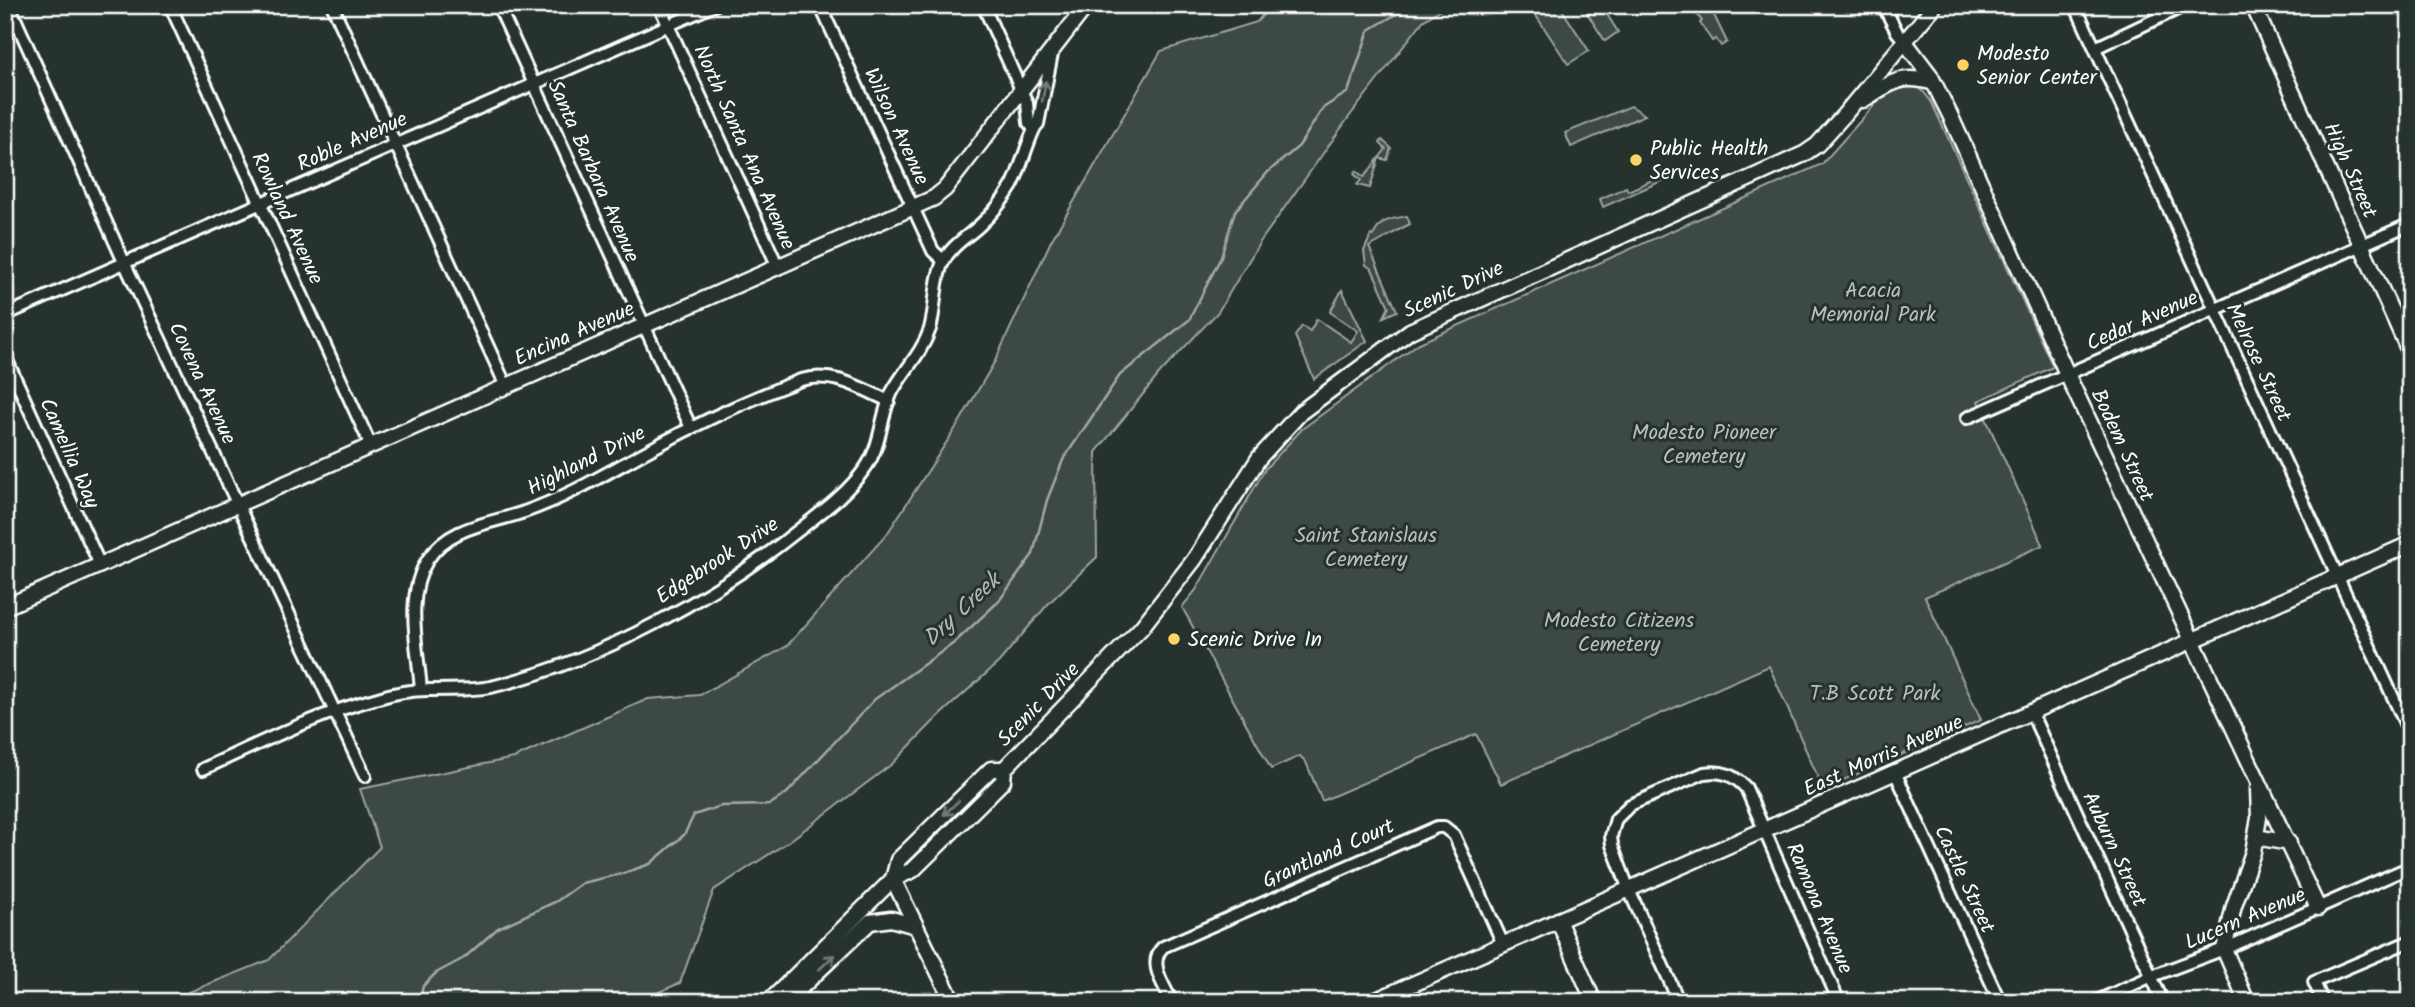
<svg xmlns="http://www.w3.org/2000/svg" width="2415" height="1007" viewBox="0 0 2415 1007" font-family="Kalam,sans-serif">
<rect width="100%" height="100%" fill="#26332d"/>
<filter id="ink" filterUnits="userSpaceOnUse"><feTurbulence type="fractalNoise" baseFrequency=".0143" numOctaves="2"/><feDisplacementMap in="SourceGraphic" scale="14" xChannelSelector="R" yChannelSelector="G"/><feConvolveMatrix kernelMatrix="1 2 1 2 8 2 1 2 1" color-interpolation-filters="sRGB"/></filter>
<g filter="url(#ink)">
<g fill="#3e4944" stroke="#9ea4a2" stroke-width="2">
<polygon points="1271,5 1447,5 1423,21 1349,117 1260,242 1218,312 1161,372 1096,452 1097,557 1048,604 999,662 940,715 892,764 788,842 714,890 680,983 636,1002 164,1002 269,960 380,847 360,789 514,758 648,699 700,695 787,646 887,534 959,423 995,361 1051,241 1161,51 1257,22"/>
<polygon points="1536,5 1559,5 1589,51 1568,64 1531,8"/>
<polygon points="1582,5 1601,5 1618,32 1605,41"/>
<polygon points="1689,5 1709,5 1727,42 1721,46 1716,39 1712,41 1700,23 1702,21"/>
<polygon points="1911,84 1922,90 1931,101 2053,367 1978,401 2043,545 1925,597 1981,720 1823,789 1769,666 1501,784 1476,734 1322,801 1306,762 1300,756 1271,769 1182,607 1196,590 1265,469 1302,429 1419,343 1822,164 1887,91"/>
<polygon points="1631,106 1645,115 1571,147 1565,133"/>
<polygon points="1382,140 1391,148 1387,160 1379,158 1370,188 1357,185 1361,180 1354,174 1356,171 1364,177 1386,149 1380,143"/>
<polygon points="1669,168 1673,176 1603,207 1600,199 1626,187 1628,191 1657,178 1656,174"/>
<path d="M1407,216L1410,224C1395,231 1384,240 1369,247L1397,311L1384,317L1389,307L1372,269L1366,265L1364,251L1371,235L1373,236C1382,218 1389,220 1407,216Z"/>
<polygon points="1342,290 1367,341 1314,379 1295,336 1302,326 1310,331 1317,319 1351,342 1358,331 1330,312"/>
</g>
<g fill="none" stroke-linecap="round" stroke-linejoin="round">
<polyline stroke="#a4a9a7" stroke-width="2.5" points="419,1002 423,986 436,973 464,958 498,928 557,901 582,883 621,874 650,864 684,835 694,815 721,806 769,805 787,793 875,699 954,643 999,601 1033,554 1047,500 1063,460 1120,375 1189,320 1221,257 1235,211 1268,172 1299,146 1323,108 1348,92 1369,30 1412,5"/>
<g stroke="#fff" stroke-width="16">
<g id="street">
<polyline points="9,5 124,262 365,776"/>
<polyline points="170,5 371,446"/>
<polyline points="332,5 506,386"/>
<polyline points="498,5 691,428"/>
<polyline points="659,5 778,267"/>
<polyline points="820,5 933,251 944,261"/>
<polyline points="983,5 1027,103 1029,123 1033,128"/>
<polyline points="1883,5 1897,32 1905,42"/>
<polyline points="2075,5 2410,734"/>
<polyline points="2095,48 2186,5"/>
<polyline points="5,315 715,5"/>
<polyline points="5,356 100,565"/>
<polyline points="1967,418 2410,224"/>
<path d="M421,690C418,648 404,597 428,559C450,525 492,524 527,511C570,496 610,471 651,449C699,423 749,399 801,380C834,371 860,388 889,401"/>
<polyline points="2031,712 2163,1002"/>
<path d="M203,769C260,743 317,714 378,698C394,693 411,690 428,690C449,689 470,691 491,687C602,660 716,597 804,526C826,509 850,490 866,467C882,444 880,417 892,392C904,370 922,353 930,329C936,307 934,282 943,262C951,246 967,237 979,226C992,214 1003,201 1012,186C1020,172 1031,129 1038,124L1052,54"/>
<polyline points="1895,772 2000,1002"/>
<path d="M1172,1002C1164,985 1147,963 1163,947L1437,827H1444L1454,835L1503,944"/>
<path d="M1679,1002L1629,890L1612,845L1611,836L1616,819L1630,805L1704,773C1722,770 1734,775 1746,788L1839,1002"/>
<polyline points="2095,1002 2152,976 2224,949 2410,867"/>
<polyline points="2323,1002 2314,982 2410,941"/>
</g>
</g>
<g stroke="#fff" stroke-width="19">
<g id="secondary">
<polyline points="2253,5 2410,353"/>
<polyline points="1905,42 1930,75 1950,115 2067,374 2318,908"/>
<path d="M1863,100C1890,83 1901,73 1934,83"/>
<polyline points="5,607 934,198 945,189 1087,5"/>
<polyline points="2256,837 2289,843"/>
<polyline points="893,879 898,860 991,769 1004,769"/>
<polyline points="893,879 953,1002"/>
<polyline points="1558,920 1594,1002"/>
<polyline points="773,997 791,997 870,922 891,919 916,926"/>
<polyline points="769,1002 893,879 913,870 1003,781 1004,769 1141,628 1194,560 1259,458 1301,412 1410,331 1804,154 1817,145 1844,115 1935,5"/>
<polyline points="1372,1002 1830,801 2410,544"/>
<polyline points="2247,1002 2224,949 2234,906 2253,852 2259,818 2258,789"/>
</g>
</g>
<use href="#street" stroke="#26332d" stroke-width="10"/>
<use href="#secondary" stroke="#26332d" stroke-width="14"/>
</g>
<defs><path id="oneway-shaft" d="M-6 0H5M1.5-3L5.5 0L1.5 3" fill="none" stroke-width="1.6" stroke-linecap="round" stroke-linejoin="round" transform="scale(1.75)"/></defs>
<g stroke="#727a76">
<use href="#oneway-shaft" transform="translate(1044 91) rotate(-80)"/>
<use href="#oneway-shaft" transform="translate(951 808) rotate(136)"/>
<use href="#oneway-shaft" transform="translate(827 962) rotate(-44)"/>
</g>
</g>
<g fill="#ffd166" stroke="#26332d" stroke-width="2.5">
<circle cx="1963" cy="65" r="7"/>
<circle cx="1636" cy="160" r="7"/>
<circle cx="1174" cy="639" r="7"/>
</g>
<g text-anchor="middle" stroke-width="6" stroke-linejoin="round" paint-order="stroke">
<g font-size="21" fill="#fff" stroke="#26332d" text-anchor="start">
<text x="1977" y="60">Modesto<tspan x="1977" dy="24">Senior Center</tspan></text>
<text x="1650" y="155">Public Health<tspan x="1650" dy="24">Services</tspan></text>
<text x="1188" y="646">Scenic Drive In</text>
</g>
<g font-size="21" fill="#fff" stroke="#26332d">
<text transform="translate(897 126) rotate(65)" y="7">Wilson Avenue</text>
<text transform="translate(352 141) rotate(-24)" y="7">Roble Avenue</text>
<text transform="translate(745 147) rotate(66)" y="7">North Santa Ana Avenue</text>
<text transform="translate(2351 170) rotate(66)" y="7">High Street</text>
<text transform="translate(594 171) rotate(66)" y="7">Santa Barbara Avenue</text>
<text transform="translate(288 218) rotate(65)" y="7">Rowland Avenue</text>
<text transform="translate(1453 289) rotate(-25)" y="7">Scenic Drive</text>
<text transform="translate(2142 320) rotate(-24)" y="7">Cedar Avenue</text>
<text transform="translate(574 333) rotate(-24)" y="7">Encina Avenue</text>
<text transform="translate(2259 362) rotate(65)" y="7">Melrose Street</text>
<text transform="translate(203 383) rotate(65)" y="7">Covena Avenue</text>
<text transform="translate(2123 445) rotate(65)" y="7">Bodem Street</text>
<text transform="translate(70 453) rotate(66)" y="7">Camellia Way</text>
<text transform="translate(586 460) rotate(-27)" y="7">Highland Drive</text>
<text transform="translate(717 560) rotate(-33)" y="7">Edgebrook Drive</text>
<text transform="translate(1038 704) rotate(-46)" y="7">Scenic Drive</text>
<text transform="translate(1883 755) rotate(-24)" y="7">East Morris Avenue</text>
<text transform="translate(2115 849) rotate(65)" y="7">Auburn Street</text>
<text transform="translate(1328 853) rotate(-24)" y="7">Grantland Court</text>
<text transform="translate(1965 879) rotate(65)" y="7">Castle Street</text>
<text transform="translate(1820 908) rotate(67)" y="7">Ramona Avenue</text>
<text transform="translate(2245 918) rotate(-23)" y="7">Lucern Avenue</text>
</g>
<g font-size="21" fill="#bbbfbe" stroke="#26332d">
<text x="1873" y="297">Acacia<tspan x="1873" dy="24">Memorial Park</tspan></text>
<text x="1704" y="439">Modesto Pioneer<tspan x="1704" dy="24">Cemetery</tspan></text>
<text x="1366" y="542">Saint Stanislaus<tspan x="1366" dy="24">Cemetery</tspan></text>
<text x="1619" y="627">Modesto Citizens<tspan x="1619" dy="24">Cemetery</tspan></text>
<text x="1875" y="700">T.B Scott Park</text>
</g>
<g font-size="23" font-style="italic" fill="#b3b8b6" stroke="#26332d">
<text transform="translate(961 609) rotate(-43)" y="8">Dry Creek</text>
</g>
</g>
<rect width="2415" height="1007" fill="none" stroke="#26332d" stroke-width="28"/>
<rect x="14" y="14" width="2387" height="979" fill="none" stroke="#fff" stroke-width="2.5" filter="url(#ink)"/>
</svg>
